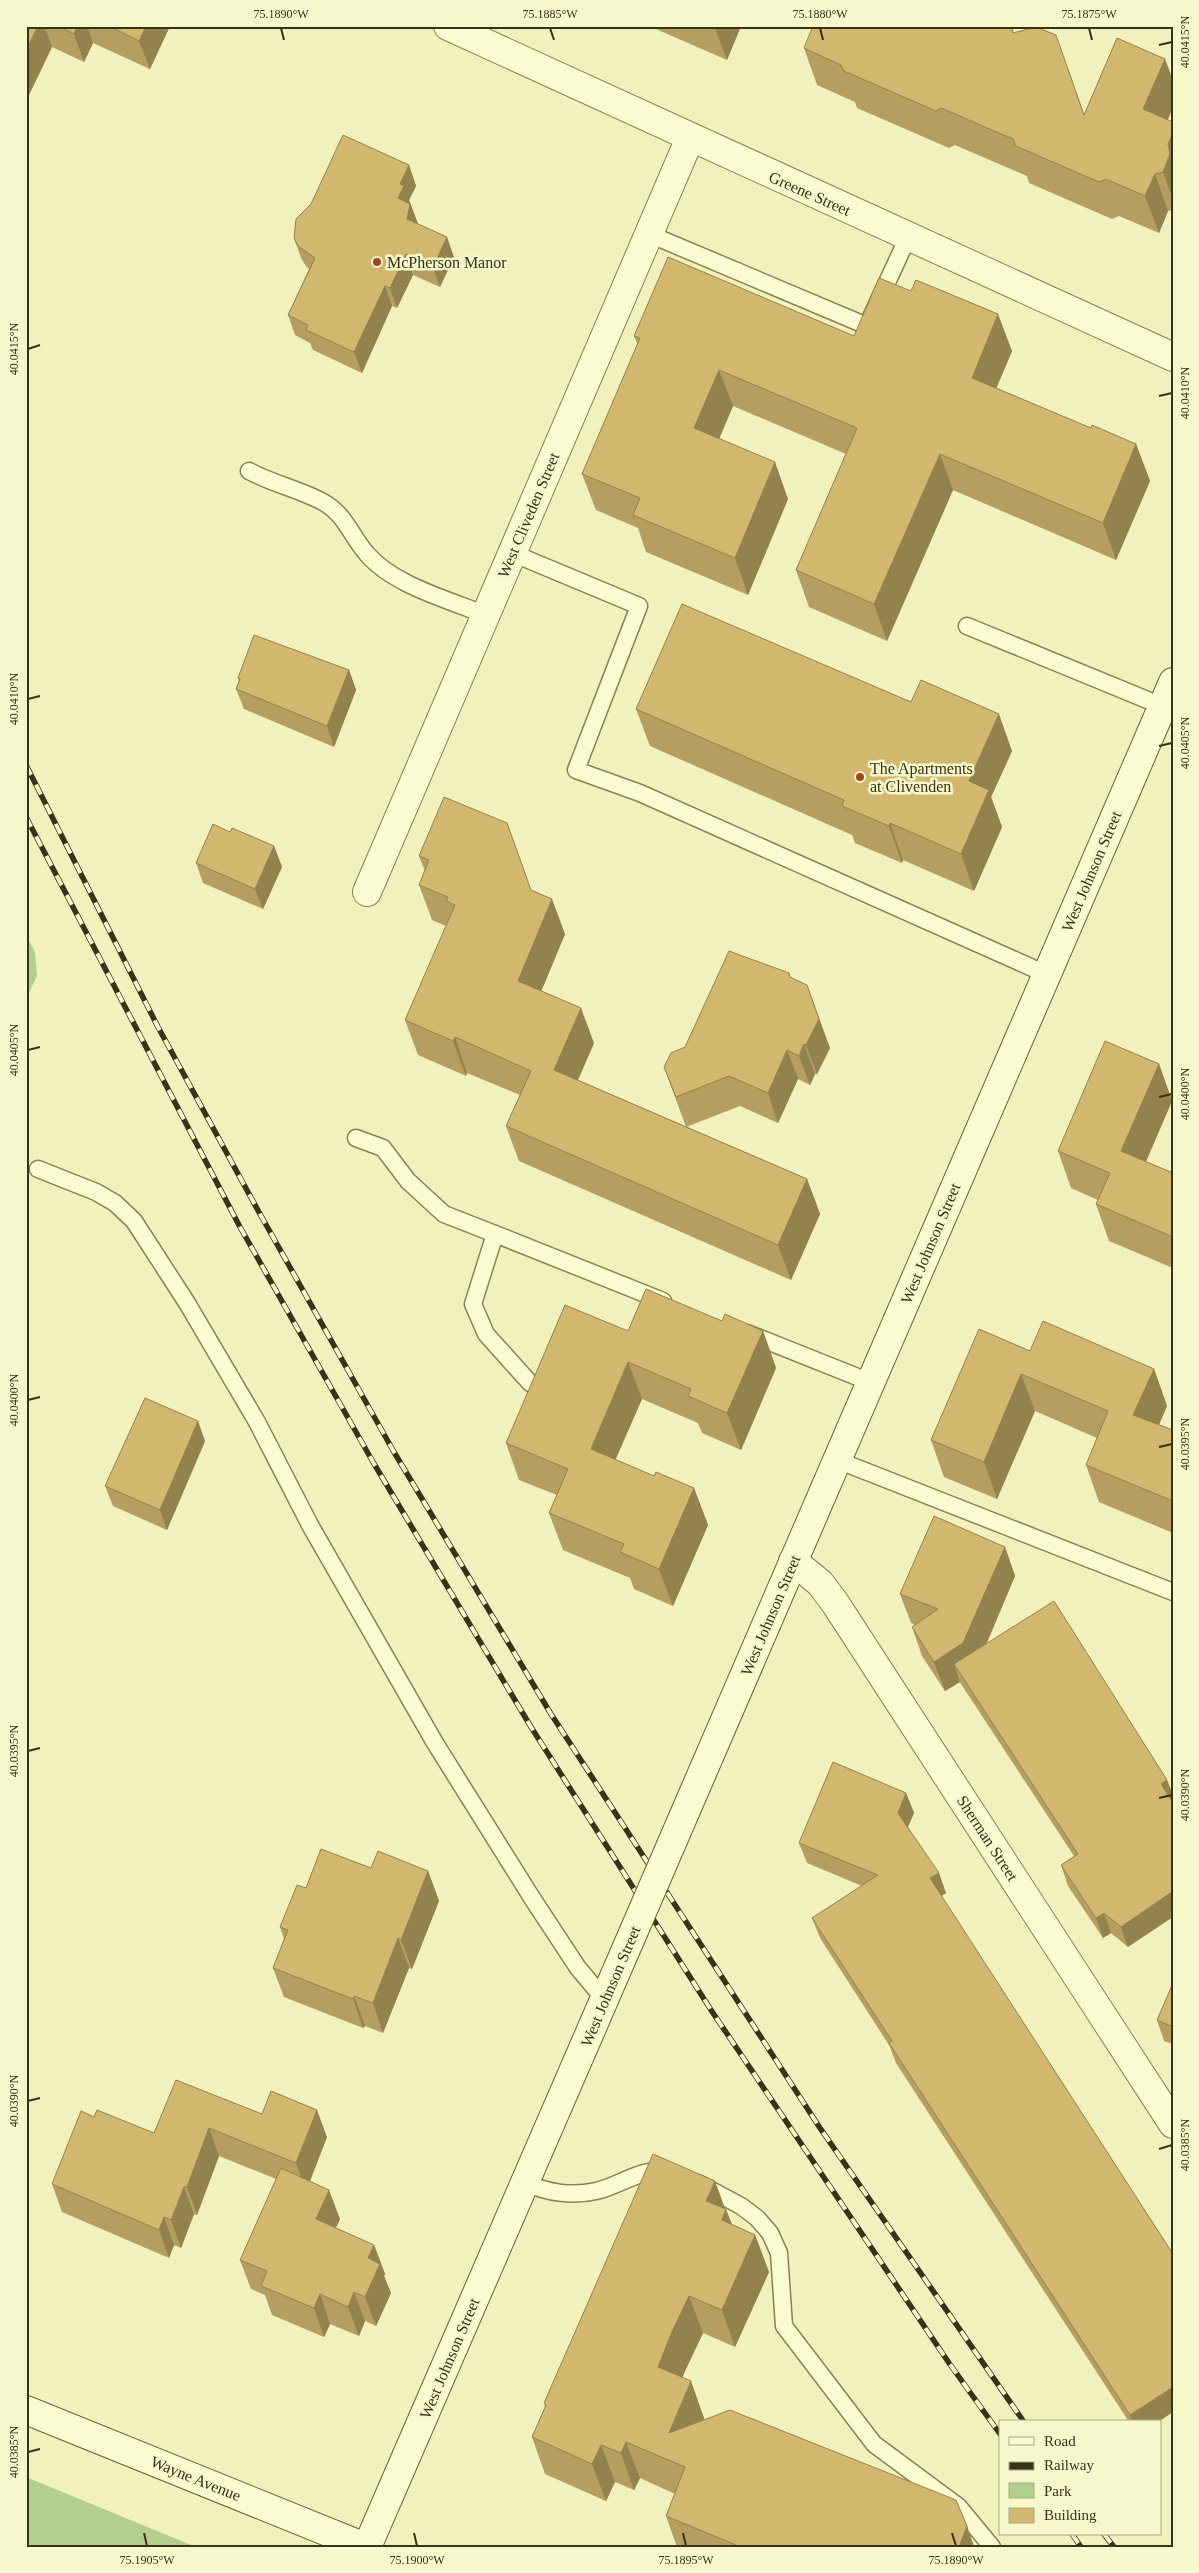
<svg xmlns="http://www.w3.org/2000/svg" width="1199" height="2573" viewBox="0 0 1199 2573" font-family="Georgia,serif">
<rect width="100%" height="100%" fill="#f0f1bc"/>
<g fill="#b3cf90">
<polygon points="26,935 35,952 37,976 26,999"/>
<polygon points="26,2477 196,2547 26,2547"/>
</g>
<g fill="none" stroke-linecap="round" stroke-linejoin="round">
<g stroke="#8a8254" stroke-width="19">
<g id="lane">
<polyline points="649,234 867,326 908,237"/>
<path d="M249,471C273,484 299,489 323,502C346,515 351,536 367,554C393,585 449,600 486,615"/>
<polyline points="512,553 639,606 576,770 640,793 1046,974"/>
<polyline points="967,626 1162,706"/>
<polyline points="356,1138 383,1148 408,1181 444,1214 495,1234"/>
<polyline points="38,1169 96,1192 115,1203 134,1221 187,1303 257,1422 310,1525 435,1743 532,1898 578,1968 605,2000"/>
<polyline points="747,1333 870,1382"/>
<polyline points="530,1383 486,1334 473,1304 495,1234 663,1301"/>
<polyline points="837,1460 1173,1592"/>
<path d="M524,2183C548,2192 570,2197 596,2191C620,2186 640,2168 666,2171"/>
<polyline points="700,2184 741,2206 757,2218 770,2233 779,2253 784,2326 874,2444 959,2507 992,2547"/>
</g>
</g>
<g stroke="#8a8254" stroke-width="30">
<g id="street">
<polyline points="448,26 1173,357"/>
<polyline points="367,892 690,138"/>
<polyline points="793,1561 820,1583 835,1603 1173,2124"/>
</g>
</g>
<g stroke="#6b6238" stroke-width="30">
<g id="secondary">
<polyline points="671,1845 1173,682"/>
<polyline points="26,2410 365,2547"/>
<polyline points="367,2547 633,1933"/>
</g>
</g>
<use href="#lane" stroke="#fafbd0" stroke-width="16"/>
<use href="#street" stroke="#fafbd0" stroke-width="28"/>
<use href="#secondary" stroke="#fafbd0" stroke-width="28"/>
<g stroke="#38321b" stroke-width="5.5">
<g id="rail">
<polyline points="26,765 158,1027 260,1214 394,1452 551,1714 820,2128 1024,2422"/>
<polyline points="26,817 240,1227 373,1462 531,1727 711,2010 949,2363 1000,2434"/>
<polyline points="1072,2534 1081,2547"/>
<polyline points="1104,2534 1114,2547"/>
</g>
</g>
<use href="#rail" stroke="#f6f8cc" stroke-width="4" stroke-dasharray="11" stroke-linecap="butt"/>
<g stroke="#6b6238" stroke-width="30" stroke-linecap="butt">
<polyline id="secondary-bridge" points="633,1933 671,1845"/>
</g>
<use href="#secondary-bridge" stroke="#fafbd0" stroke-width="28"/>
</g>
<g fill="#b59e5f">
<polygon points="26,26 170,26 150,69 93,43 84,62 52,47 26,101"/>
<polygon points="649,26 741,26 727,60"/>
<polygon points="1011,26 1014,33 1069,72 1084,114 1168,120 1173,122 1173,210 1168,211 1159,233 1119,216 1112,219 1029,183 1027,176 955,145 949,148 857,108 855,102 817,85 804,48"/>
<polygon points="409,165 416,186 409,200 418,224 454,257 440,287 413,275 397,308 392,306 362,373 313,350 310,343 295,335 288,315 309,269 306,266 301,258 294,238 311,204"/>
<polygon points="634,336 854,336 1012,351 996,388 1091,428 1136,444 1150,481 1116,560 953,490 887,641 809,607 796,570 846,454 733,406 719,439 788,499 748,595 646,552 638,528 596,510 582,474 638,345"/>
<polygon points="349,670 356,690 334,747 244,709 236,689 239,682 238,678"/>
<polygon points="636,709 1012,751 991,797 1002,827 974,891 903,860 902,863 855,843 852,835 650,746"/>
<polygon points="230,832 274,846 282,867 263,909 203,883 196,863"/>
<polygon points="419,856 531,890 565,934 541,991 594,1043 578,1080 807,1179 820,1214 791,1280 519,1161 506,1126 520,1095 467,1073 466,1076 418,1055 405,1020 446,926 432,920 419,885 425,871"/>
<polygon points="790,977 830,1048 817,1074 815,1074 810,1085 798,1079 778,1123 740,1106 686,1127 664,1067 685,1047"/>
<polygon points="1159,1064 1172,1101 1146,1162 1173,1173 1173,1268 1109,1241 1096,1204 1098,1200 1071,1188 1058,1151"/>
<polygon points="722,1321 763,1331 776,1368 741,1450 702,1433 698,1423 642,1399 615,1459 654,1476 694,1488 708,1525 673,1606 634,1589 630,1578 563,1550 549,1513 557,1495 519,1480 506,1443 628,1331"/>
<polygon points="1030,1351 1154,1369 1167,1406 1159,1425 1173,1430 1173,1533 1099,1502 1086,1465 1097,1438 1035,1411 997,1499 944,1477 931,1440"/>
<polygon points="205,1441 167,1530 113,1506 105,1486"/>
<polygon points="1005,1547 1015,1576 987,1643 1167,1780 1173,1795 1173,1801 1128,1947 1111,1933 1103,1938 1068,1886 1061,1865 1074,1856 961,1684 960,1682 945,1691 922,1656 912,1627 915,1625 911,1623 900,1594"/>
<polygon points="906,1793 914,1813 908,1827 946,1893 941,1896 1158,2422 1129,2422 896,2063 889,2045 820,1938 812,1918 862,1886 807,1863 799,1843"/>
<polygon points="371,1868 428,1871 439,1901 412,1969 409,1968 383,2033 365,2026 363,2028 284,1997 273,1968 284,1939 280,1927 306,1888"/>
<polygon points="1173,1983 1173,2044 1164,2041 1157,2020"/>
<polygon points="262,2114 327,2137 310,2181 340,2219 336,2228 374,2245 385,2274 384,2276 391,2293 376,2326 365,2321 359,2336 330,2324 324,2337 272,2315 265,2295 251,2289 240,2260 276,2179 219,2156 197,2215 194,2214 181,2248 174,2245 169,2258 62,2212 52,2184 94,2117 154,2133"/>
<polygon points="725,2209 732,2224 755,2235 769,2272 735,2347 703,2333 685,2371 682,2378 704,2418 704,2420 967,2526 974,2547 677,2547 666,2516 675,2494 640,2478 634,2490 615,2482 606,2501 545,2474 532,2437 545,2407 544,2403"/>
</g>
<g fill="#93814e">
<polygon points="38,26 44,26 52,47 26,101 26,50"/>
<polygon points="77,26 87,26 93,43 84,62 74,34"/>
<polygon points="146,26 170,26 150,69 139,41"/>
<polygon points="714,26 741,26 727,60"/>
<polygon points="1165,59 1173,80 1173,108 1156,146 1143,109"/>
<polygon points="1173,133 1173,200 1163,172 1168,144"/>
<polygon points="409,165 416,186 409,200 418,224 414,239 398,198 400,184"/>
<polygon points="1155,174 1168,211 1159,233 1145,196"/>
<polygon points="447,237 454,257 440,287 433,267"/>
<polygon points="406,254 413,275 397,308 390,288"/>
<polygon points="385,286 392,306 362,373 354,352"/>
<polygon points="998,314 1012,351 985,415 972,378"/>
<polygon points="719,370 733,406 708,465 694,428"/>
<polygon points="1136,444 1150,481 1116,560 1103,523"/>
<polygon points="940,454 953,490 887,641 874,604"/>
<polygon points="775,462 788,499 748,595 735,558"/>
<polygon points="349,670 356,690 334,747 327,726"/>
<polygon points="999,714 1012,751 991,797 1002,827 974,891 961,854 969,781"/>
<polygon points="507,823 542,922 552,899 565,934 531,1016 518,981"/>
<polygon points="890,823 903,860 902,863 889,826"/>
<polygon points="274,846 282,867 263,909 255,889"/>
<polygon points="807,985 830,1048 817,1074 806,1045"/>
<polygon points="581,1008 594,1043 567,1105 554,1070"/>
<polygon points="455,1037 467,1073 466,1076 453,1041"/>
<polygon points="804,1044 815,1074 810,1085 799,1056"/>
<polygon points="787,1050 798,1079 778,1123 768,1093"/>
<polygon points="1159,1064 1172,1101 1134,1188 1121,1151"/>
<polygon points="807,1179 820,1214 791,1280 778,1245"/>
<polygon points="763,1331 776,1368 741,1450 727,1413"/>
<polygon points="628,1362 642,1399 604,1486 591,1449"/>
<polygon points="1154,1369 1167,1406 1147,1452 1133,1415"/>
<polygon points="1021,1374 1035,1411 997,1499 984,1462"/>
<polygon points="198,1421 205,1441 167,1530 160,1510"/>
<polygon points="694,1488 708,1525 673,1606 659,1569"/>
<polygon points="1005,1547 1015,1576 974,1672 954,1664 960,1682 945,1691 934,1662"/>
<polygon points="1167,1780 1173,1795 1173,1801 1168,1804 1161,1784"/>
<polygon points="906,1793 914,1813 905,1833 898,1813"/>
<polygon points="428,1871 439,1901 412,1969 401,1940"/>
<polygon points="939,1873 946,1893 937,1899 930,1878"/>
<polygon points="1173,1891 1173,1917 1128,1947 1121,1927"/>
<polygon points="1104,1913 1111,1933 1103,1938 1096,1918"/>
<polygon points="398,1938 409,1968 383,2033 373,2003"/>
<polygon points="354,1996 365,2026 363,2028 353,1999"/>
<polygon points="317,2110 327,2137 306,2191 296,2163"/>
<polygon points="209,2128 219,2156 197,2215 187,2187"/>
<polygon points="715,2181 726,2211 726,2209 740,2246 706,2201"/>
<polygon points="184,2187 194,2214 181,2248 171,2220"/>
<polygon points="329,2190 340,2219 326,2248 316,2219"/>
<polygon points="164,2217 174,2245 169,2258 159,2230"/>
<polygon points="755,2235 769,2272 735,2347 722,2310"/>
<polygon points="374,2245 385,2274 384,2276 391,2293 376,2326 365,2297 368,2258"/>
<polygon points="354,2292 365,2321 359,2336 348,2307"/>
<polygon points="320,2294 330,2324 324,2337 314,2308"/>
<polygon points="689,2296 703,2333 685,2371 671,2404 658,2367 671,2334"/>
<polygon points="691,2381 704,2418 684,2467 669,2433"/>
<polygon points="1173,2387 1173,2412 1158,2422 1132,2422 1130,2415"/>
<polygon points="626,2442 640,2478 634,2490 621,2453"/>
<polygon points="601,2445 615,2482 606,2501 592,2464"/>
<polygon points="967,2526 974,2547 959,2547"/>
</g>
<g fill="#d2b86f" stroke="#93814e">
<polygon points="26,26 38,26 26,50"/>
<polygon points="58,26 77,26 74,34"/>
<polygon points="109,26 146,26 139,41"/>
<polygon points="813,26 1011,26 1013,33 1036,27 1056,35 1084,115 1117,38 1165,59 1143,109 1173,122 1173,133 1168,144 1170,154 1163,172 1155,174 1145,196 1106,179 1099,182 1016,146 1013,139 941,108 936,111 844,71 841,65 804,48"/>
<polygon points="343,135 409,165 400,184 404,186 398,198 410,204 407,219 447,237 433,267 406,254 390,288 385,286 354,352 306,330 308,325 288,315 315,258 298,246 294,238 296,219 311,204"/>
<polygon points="668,257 854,336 879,278 911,291 916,280 998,314 972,378 1091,428 1092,425 1136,444 1103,523 940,454 874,604 796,570 857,428 719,370 694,428 775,462 735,558 633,515 640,498 582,474 640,338 634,336"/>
<polygon points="682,604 911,702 921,680 999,714 969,781 989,790 961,854 890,823 889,826 842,806 844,800 636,709"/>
<polygon points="254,635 349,670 327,726 236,689 240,679 238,678"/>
<polygon points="444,797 507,823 531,890 552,899 518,981 581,1008 554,1070 807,1179 778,1245 506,1126 531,1071 455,1037 453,1041 405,1020 455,905 446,901 448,897 419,885 429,860 419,856"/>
<polygon points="213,824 230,832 232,828 274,846 255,889 196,863"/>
<polygon points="729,951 789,973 790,977 807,985 819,1019 806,1045 804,1044 799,1056 787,1050 768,1093 729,1076 676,1097 664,1067 671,1053 685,1047"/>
<polygon points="1105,1041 1159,1064 1121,1151 1173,1173 1173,1237 1096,1204 1110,1173 1058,1151"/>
<polygon points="646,1289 722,1321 725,1314 763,1331 727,1413 688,1396 691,1389 628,1362 591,1449 654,1476 656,1472 694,1488 659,1569 620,1552 624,1544 549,1513 568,1469 506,1443 565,1305 628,1331"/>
<polygon points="1043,1321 1154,1369 1133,1415 1173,1430 1173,1501 1086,1465 1108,1411 1021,1374 984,1462 931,1440 979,1329 1030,1351"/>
<polygon points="145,1398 198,1421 160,1510 105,1486"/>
<polygon points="934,1516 1005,1547 963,1643 934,1662 912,1627 938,1609 900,1594"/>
<polygon points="1054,1601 1167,1780 1161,1784 1173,1803 1173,1891 1121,1927 1104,1913 1096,1918 1061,1865 1078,1854 954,1664"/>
<polygon points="833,1762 906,1793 898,1813 939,1873 930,1878 1173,2254 1173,2387 1130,2415 889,2043 892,2041 812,1918 878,1875 799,1843"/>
<polygon points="321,1849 371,1868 378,1851 428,1871 401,1940 398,1938 373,2003 354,1996 353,1999 273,1968 288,1930 280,1927 297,1885 306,1888"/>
<polygon points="1173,1983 1173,2027 1157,2020"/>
<polygon points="176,2080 262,2114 271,2091 317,2110 296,2163 209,2128 187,2187 184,2187 171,2220 164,2217 159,2230 52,2184 81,2111 94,2117 97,2110 154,2133"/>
<polygon points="653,2154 715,2181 706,2201 726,2209 722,2220 755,2235 722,2310 689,2296 671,2334 658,2367 691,2381 669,2433 730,2410 956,2500 967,2526 959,2547 741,2547 666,2516 685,2467 626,2442 621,2453 601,2445 592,2464 532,2437 546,2405 544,2403"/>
<polygon points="281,2168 329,2190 316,2219 374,2245 368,2258 380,2264 365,2297 354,2292 348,2307 320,2294 314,2308 261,2286 267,2271 240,2260"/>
</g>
<path fill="none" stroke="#38321b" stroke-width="2" d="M281,28L284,40M550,28L554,40M820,28L823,40M1089,28L1092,40M1159,45L1172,42M28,349L40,345M1159,396L1172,393M28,699L40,696M1159,746L1172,743M28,1050L40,1047M1159,1097L1172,1094M28,1400L40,1397M1159,1447L1172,1444M28,1751L40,1748M1159,1798L1172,1795M28,2101L40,2098M1159,2149L1172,2145M28,2452L40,2449M144,2533L147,2546M414,2533L417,2546M683,2533L686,2546M952,2533L956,2546"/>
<g fill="#9d4820" stroke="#f6f8cc" stroke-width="2">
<circle cx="377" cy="262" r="5"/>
<circle cx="860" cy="777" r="5"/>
</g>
<g text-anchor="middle" stroke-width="5" stroke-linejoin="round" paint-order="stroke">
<g font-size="16" fill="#38321b" stroke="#f6f8cc">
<text transform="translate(810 193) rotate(24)" y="6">Greene Street</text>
<text transform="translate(528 515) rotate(-67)" y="6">West Cliveden Street</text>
<text transform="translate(1091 871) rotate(-67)" y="6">West Johnson Street</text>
<text transform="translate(930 1243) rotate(-67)" y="6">West Johnson Street</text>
<text transform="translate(770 1615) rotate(-67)" y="6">West Johnson Street</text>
<text transform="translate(988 1838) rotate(57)" y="6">Sherman Street</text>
<text transform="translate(610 1986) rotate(-67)" y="6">West Johnson Street</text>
<text transform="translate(449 2358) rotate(-67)" y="6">West Johnson Street</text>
<text transform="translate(196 2478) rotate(22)" y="6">Wayne Avenue</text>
</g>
<g font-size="16" fill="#38321b" stroke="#f6f8cc" text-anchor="start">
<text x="387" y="268">McPherson Manor</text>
<text x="870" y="774">The Apartments<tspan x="870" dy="18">at Clivenden</tspan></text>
</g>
</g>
<rect width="1199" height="2573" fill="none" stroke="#f6f8cc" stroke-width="55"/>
<rect x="999" y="2420" width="162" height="115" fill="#f6f8cc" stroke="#aaa985"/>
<rect x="1009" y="2437" width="25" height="8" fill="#fafbd0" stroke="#aaa985"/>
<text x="1044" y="2446" font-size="15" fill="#38321b">Road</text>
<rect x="1009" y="2462" width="25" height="8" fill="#38321b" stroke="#aaa985"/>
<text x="1044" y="2470" font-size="15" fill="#38321b">Railway</text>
<rect x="1009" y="2483" width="25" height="15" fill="#b3cf90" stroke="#aaa985"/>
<text x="1044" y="2496" font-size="15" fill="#38321b">Park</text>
<rect x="1009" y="2508" width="25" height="15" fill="#d2b86f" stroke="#aaa985"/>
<text x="1044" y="2520" font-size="15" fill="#38321b">Building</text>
<rect x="28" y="28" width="1144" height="2518" fill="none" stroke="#38321b" stroke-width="2"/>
<g font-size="12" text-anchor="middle" fill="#38321b">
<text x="281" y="18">75.1890°W</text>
<text x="550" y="18">75.1885°W</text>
<text x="820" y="18">75.1880°W</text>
<text x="1089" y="18">75.1875°W</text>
<text transform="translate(1185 42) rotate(-90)" y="4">40.0415°N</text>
<text transform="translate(14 349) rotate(-90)" y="4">40.0415°N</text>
<text transform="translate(1185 393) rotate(-90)" y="4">40.0410°N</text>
<text transform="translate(14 699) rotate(-90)" y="4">40.0410°N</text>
<text transform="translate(1185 743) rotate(-90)" y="4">40.0405°N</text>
<text transform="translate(14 1050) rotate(-90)" y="4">40.0405°N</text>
<text transform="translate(1185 1094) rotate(-90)" y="4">40.0400°N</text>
<text transform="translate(14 1400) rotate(-90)" y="4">40.0400°N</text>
<text transform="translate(1185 1444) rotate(-90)" y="4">40.0395°N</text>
<text transform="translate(14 1751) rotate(-90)" y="4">40.0395°N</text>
<text transform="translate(1185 1795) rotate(-90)" y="4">40.0390°N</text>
<text transform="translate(14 2101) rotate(-90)" y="4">40.0390°N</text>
<text transform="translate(1185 2145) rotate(-90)" y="4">40.0385°N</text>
<text transform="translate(14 2452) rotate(-90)" y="4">40.0385°N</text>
<text x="147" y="2564">75.1905°W</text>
<text x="417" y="2564">75.1900°W</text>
<text x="686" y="2564">75.1895°W</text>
<text x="956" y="2564">75.1890°W</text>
</g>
</svg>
